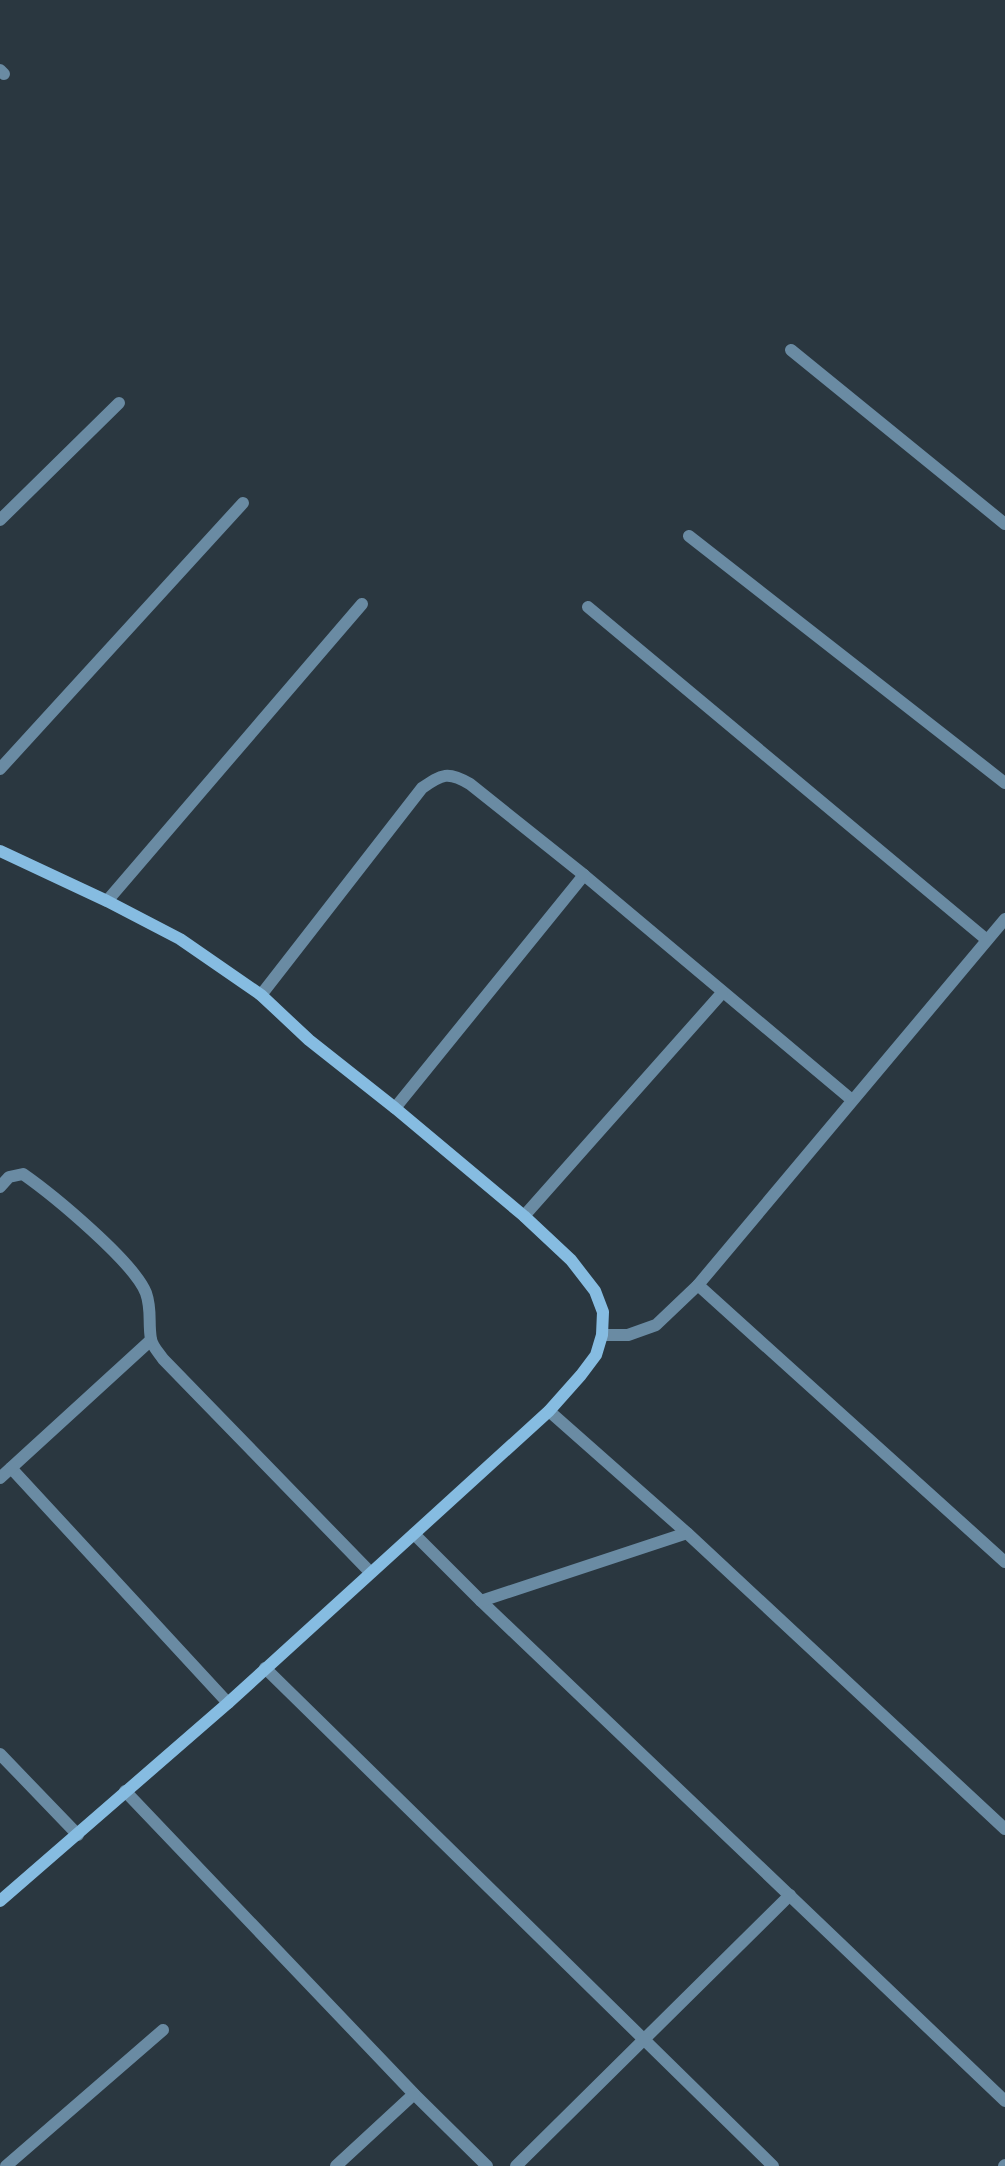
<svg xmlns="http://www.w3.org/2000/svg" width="1005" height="2166" viewBox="0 0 1005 2166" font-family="Manrope,sans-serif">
<rect width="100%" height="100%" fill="#2a3740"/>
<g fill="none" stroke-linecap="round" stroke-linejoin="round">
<g stroke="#6a8ba3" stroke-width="12">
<polyline points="0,70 4,74"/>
<polyline points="791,350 1005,524"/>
<polyline points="0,520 119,403"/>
<polyline points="689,536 1005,783"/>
<polyline points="588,607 987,940"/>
<polyline points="0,769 243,503"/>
<polyline points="107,901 362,604"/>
<path d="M261,995L422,788C442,774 448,771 470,784L584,875L852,1100"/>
<polyline points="395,1108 584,875"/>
<path d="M0,1187L9,1177L23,1174C53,1195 134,1262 146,1293C152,1310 148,1323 151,1339C152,1346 159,1353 163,1359L370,1572"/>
<polyline points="524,1216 722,993"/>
<polyline points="698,1285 1005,1562"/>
<polyline points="602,1335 628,1335 656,1325 698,1285 1005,919"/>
<polyline points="549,1411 687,1533 1005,1829"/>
<polyline points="11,1468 228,1703"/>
<polyline points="0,1478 151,1340"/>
<polyline points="414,1534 481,1601 1005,2101"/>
<polyline points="481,1601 687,1533"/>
<polyline points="265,1668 773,2166"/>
<polyline points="0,1754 78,1835"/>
<polyline points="125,1791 414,2094 487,2166"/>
<polyline points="6,2166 163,2030"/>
<polyline points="336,2166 414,2094"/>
<polyline points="516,2166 790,1895"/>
<polyline points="1004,2166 1005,2165"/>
</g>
<polyline stroke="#86bce1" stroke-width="12" points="0,851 107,901 180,939 261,995 309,1040 395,1108 524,1216 571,1260 595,1291 603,1312 602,1335 596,1355 581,1375 549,1411 228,1703 0,1901"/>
</g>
</svg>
